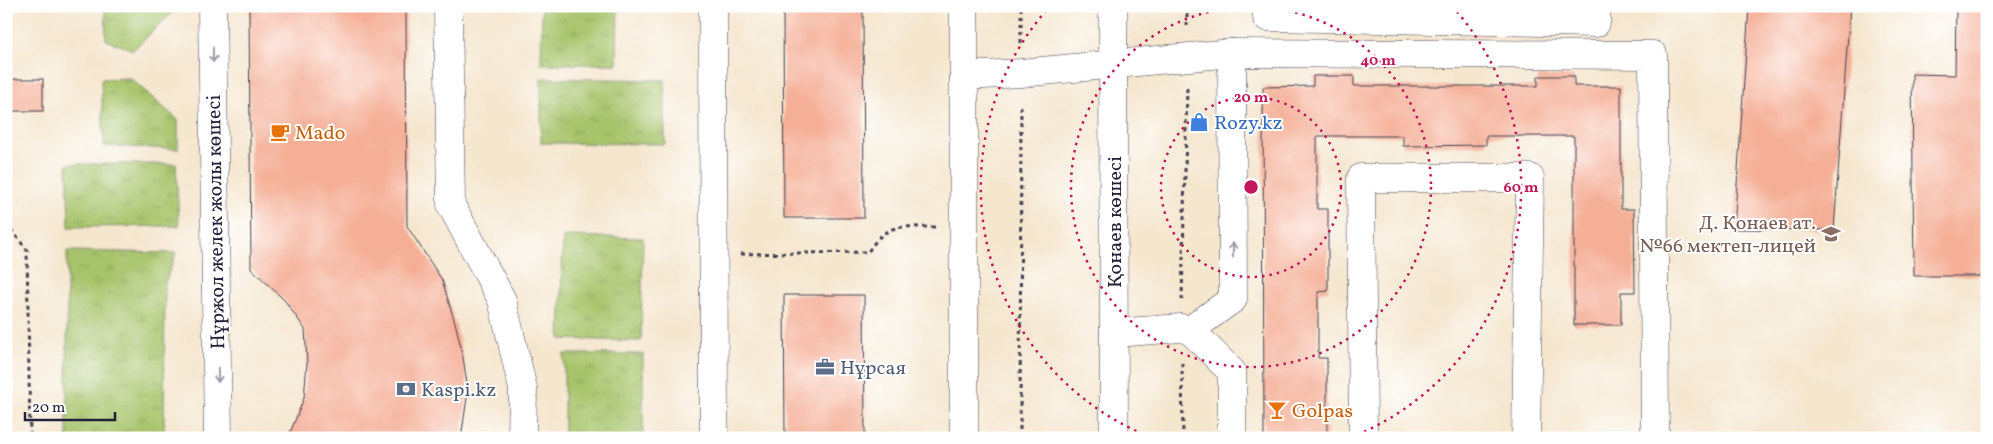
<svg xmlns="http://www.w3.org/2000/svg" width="1993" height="444" viewBox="0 0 1993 444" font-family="Vollkorn,serif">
<defs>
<pattern id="grass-tufts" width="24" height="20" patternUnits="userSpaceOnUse" patternTransform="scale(1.25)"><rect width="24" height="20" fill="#a7c46b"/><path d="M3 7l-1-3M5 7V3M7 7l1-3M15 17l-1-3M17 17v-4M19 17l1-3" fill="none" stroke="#8fa85e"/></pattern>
</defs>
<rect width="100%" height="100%" fill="#fff"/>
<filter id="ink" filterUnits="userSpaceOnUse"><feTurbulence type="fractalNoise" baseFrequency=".02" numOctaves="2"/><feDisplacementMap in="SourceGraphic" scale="10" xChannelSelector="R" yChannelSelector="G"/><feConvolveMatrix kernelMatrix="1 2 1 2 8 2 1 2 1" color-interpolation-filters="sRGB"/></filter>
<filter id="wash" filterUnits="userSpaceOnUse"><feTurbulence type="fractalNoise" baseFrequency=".0096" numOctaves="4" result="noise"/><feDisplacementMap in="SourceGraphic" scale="20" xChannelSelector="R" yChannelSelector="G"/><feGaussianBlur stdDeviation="1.12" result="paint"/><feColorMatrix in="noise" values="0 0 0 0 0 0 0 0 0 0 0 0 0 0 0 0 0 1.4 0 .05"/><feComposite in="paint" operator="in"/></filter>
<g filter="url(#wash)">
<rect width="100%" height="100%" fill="#f5e6ce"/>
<g fill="url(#grass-tufts)" stroke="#647353">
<polygon points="105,6 179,6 133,50 106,40"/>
<polygon points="542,6 618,6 617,64 541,64"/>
<polygon points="130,78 178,120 178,149 104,146 101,79"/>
<polygon points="541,78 665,80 665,144 541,143"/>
<polygon points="67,164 176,164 179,226 69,227"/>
<polygon points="563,236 643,238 641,341 560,339"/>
<polygon points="67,251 176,253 165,283 164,438 67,438"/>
<rect x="564" y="354" width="79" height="84"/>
</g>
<g id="blocks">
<g fill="#f5af96">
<polygon points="249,6 406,6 407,226 442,280 456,326 463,357 468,391 461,438 288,438 304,398 307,363 305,329 285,301 251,268"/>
<polygon points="783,6 863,6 864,218 784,218"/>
<polygon points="1749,6 1850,6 1834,230 1734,229"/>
<polygon points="1956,6 1987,6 1987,276 1914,276 1912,74 1955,75"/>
<polygon points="1313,76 1354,76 1354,86 1538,86 1538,76 1574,76 1574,86 1621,86 1621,209 1634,209 1635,292 1621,292 1621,325 1574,325 1574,136 1486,136 1486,145 1403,146 1403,136 1317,136 1317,209 1328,209 1328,291 1318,292 1318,358 1327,358 1327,438 1264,438 1263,87 1313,86"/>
<rect x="6" y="79" width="37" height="32"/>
<polygon points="784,295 864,295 865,438 785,438"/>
</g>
</g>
</g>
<g filter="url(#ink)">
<use href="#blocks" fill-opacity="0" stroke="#423f51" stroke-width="1"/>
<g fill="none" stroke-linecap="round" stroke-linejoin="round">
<g stroke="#423f51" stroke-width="29">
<g id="minor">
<polyline points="212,6 218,438"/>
<polyline points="448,6 451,205 502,300 523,389 522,438"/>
<polyline points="713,6 714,438"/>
<polyline points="964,6 964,438"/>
<polyline points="1267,6 1267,17 1596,23 1596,6"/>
<polyline points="964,76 1021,73 1232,53 1653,55 1655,438"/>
<polyline points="1190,330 1233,299 1232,53"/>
<polyline points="1114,333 1181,328 1190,330 1232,372 1232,438"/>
<polyline points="1363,438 1361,178 1530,178 1526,438"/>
</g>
</g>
<g stroke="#423f51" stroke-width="29">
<polyline id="major" points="1113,6 1114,438"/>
</g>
<g stroke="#423f51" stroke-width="3" stroke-dasharray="4 4" stroke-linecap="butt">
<polyline points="1187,6 1187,30"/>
<polyline points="1021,43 1021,6"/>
<polyline points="6,223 27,250 30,438"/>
<path d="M741,254L868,252C888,220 902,228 936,227"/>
<polyline points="1182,300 1187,86"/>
<polyline points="1182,363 1183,438"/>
<polyline points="1020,438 1021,102"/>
</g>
<use href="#minor" stroke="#fff" stroke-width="28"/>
<use href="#major" stroke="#fff" stroke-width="28"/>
</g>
<defs><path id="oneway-shaft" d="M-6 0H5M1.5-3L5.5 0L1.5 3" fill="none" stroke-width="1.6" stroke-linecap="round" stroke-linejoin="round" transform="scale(1.25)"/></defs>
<g stroke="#9c9ca7">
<use href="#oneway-shaft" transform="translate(213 55) rotate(89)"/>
<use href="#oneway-shaft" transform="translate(1233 250) rotate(-90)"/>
<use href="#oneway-shaft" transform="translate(218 375) rotate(89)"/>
</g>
</g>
<g fill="none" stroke="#c2185b" stroke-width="2.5" stroke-dasharray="2.5 5">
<circle cx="1251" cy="187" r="90"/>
<circle cx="1251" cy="187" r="180"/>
<path d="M1150 437A270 270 0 0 1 1050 6M1452 6A270 270 0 0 1 1352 437"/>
</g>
<defs>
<g id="shop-bare" transform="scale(1.5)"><path d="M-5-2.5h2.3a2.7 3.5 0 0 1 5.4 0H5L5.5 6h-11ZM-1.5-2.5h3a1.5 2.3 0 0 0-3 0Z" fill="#3f7fe0" stroke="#fff" stroke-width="2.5" paint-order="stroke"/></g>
<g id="cafe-bare" transform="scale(1.5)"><path d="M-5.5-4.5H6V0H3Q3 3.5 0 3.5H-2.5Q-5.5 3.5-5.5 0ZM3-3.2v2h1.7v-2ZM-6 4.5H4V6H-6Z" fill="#e8710a" stroke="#fff" stroke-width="2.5" paint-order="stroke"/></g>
<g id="school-bare" transform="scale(1.5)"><path d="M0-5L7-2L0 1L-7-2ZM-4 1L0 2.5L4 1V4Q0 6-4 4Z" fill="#8d6e63" stroke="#fff" stroke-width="2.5" paint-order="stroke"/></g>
<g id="office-bare" transform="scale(1.5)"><path d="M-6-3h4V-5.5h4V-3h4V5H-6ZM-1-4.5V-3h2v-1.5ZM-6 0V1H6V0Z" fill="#5c6f8a" stroke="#fff" stroke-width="2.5" paint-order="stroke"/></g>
<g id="bank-bare" transform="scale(1.5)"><path d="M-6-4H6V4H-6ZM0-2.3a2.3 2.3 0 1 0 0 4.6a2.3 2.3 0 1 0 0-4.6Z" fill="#5c6f8a" stroke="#fff" stroke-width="2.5" paint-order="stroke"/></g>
<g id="bar-bare" transform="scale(1.5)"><path d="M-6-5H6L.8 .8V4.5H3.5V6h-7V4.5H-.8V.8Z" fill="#e8710a" stroke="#fff" stroke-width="2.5" paint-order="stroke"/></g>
</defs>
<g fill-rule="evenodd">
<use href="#shop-bare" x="1199" y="122"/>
<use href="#cafe-bare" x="280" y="132"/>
<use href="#school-bare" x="1831" y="234"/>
<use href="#office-bare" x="825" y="367"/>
<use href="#bank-bare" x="406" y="389"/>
<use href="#bar-bare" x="1277" y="410"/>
</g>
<g text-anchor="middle" stroke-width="4" stroke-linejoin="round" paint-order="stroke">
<g font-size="20" fill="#366cbe" stroke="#fff" text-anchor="start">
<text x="1214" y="129">Rozy.kz</text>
</g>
<g font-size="20" fill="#c56008" stroke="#fff" text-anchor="start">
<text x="295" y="139">Mado</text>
<text x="1292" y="417">Golpas</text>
</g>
<g font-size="20" fill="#22223b" stroke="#fff">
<text transform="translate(215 222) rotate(-91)" y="7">Нұржол желек жолы көшесі</text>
<text transform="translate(1114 222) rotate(-90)" y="7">Қонаев көшесі</text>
</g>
<g font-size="20" fill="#785e54" stroke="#fff" text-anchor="end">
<text x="1816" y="229">Д. Қонаев ат.<tspan x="1816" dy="23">№66 мектеп-лицей</tspan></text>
</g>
<g font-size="20" fill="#4e5e75" stroke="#fff" text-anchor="start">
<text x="840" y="374">Нұрсая</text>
<text x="421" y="396">Kaspi.kz</text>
</g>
</g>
<circle cx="1251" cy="187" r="8" fill="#c2185b" stroke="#fff" stroke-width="2.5"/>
<g font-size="15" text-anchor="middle" font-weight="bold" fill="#c2185b" stroke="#fff" stroke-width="4" stroke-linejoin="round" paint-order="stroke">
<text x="1378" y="65">40 m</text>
<text x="1251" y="102">20 m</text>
<text x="1521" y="192">60 m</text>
</g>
<rect width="1993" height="444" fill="none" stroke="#fff" stroke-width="25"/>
<path d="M25 412v8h90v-8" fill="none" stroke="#22223b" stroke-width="2.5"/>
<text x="32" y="412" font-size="15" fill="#22223b" stroke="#ffffff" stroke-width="4" paint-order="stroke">20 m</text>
</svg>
